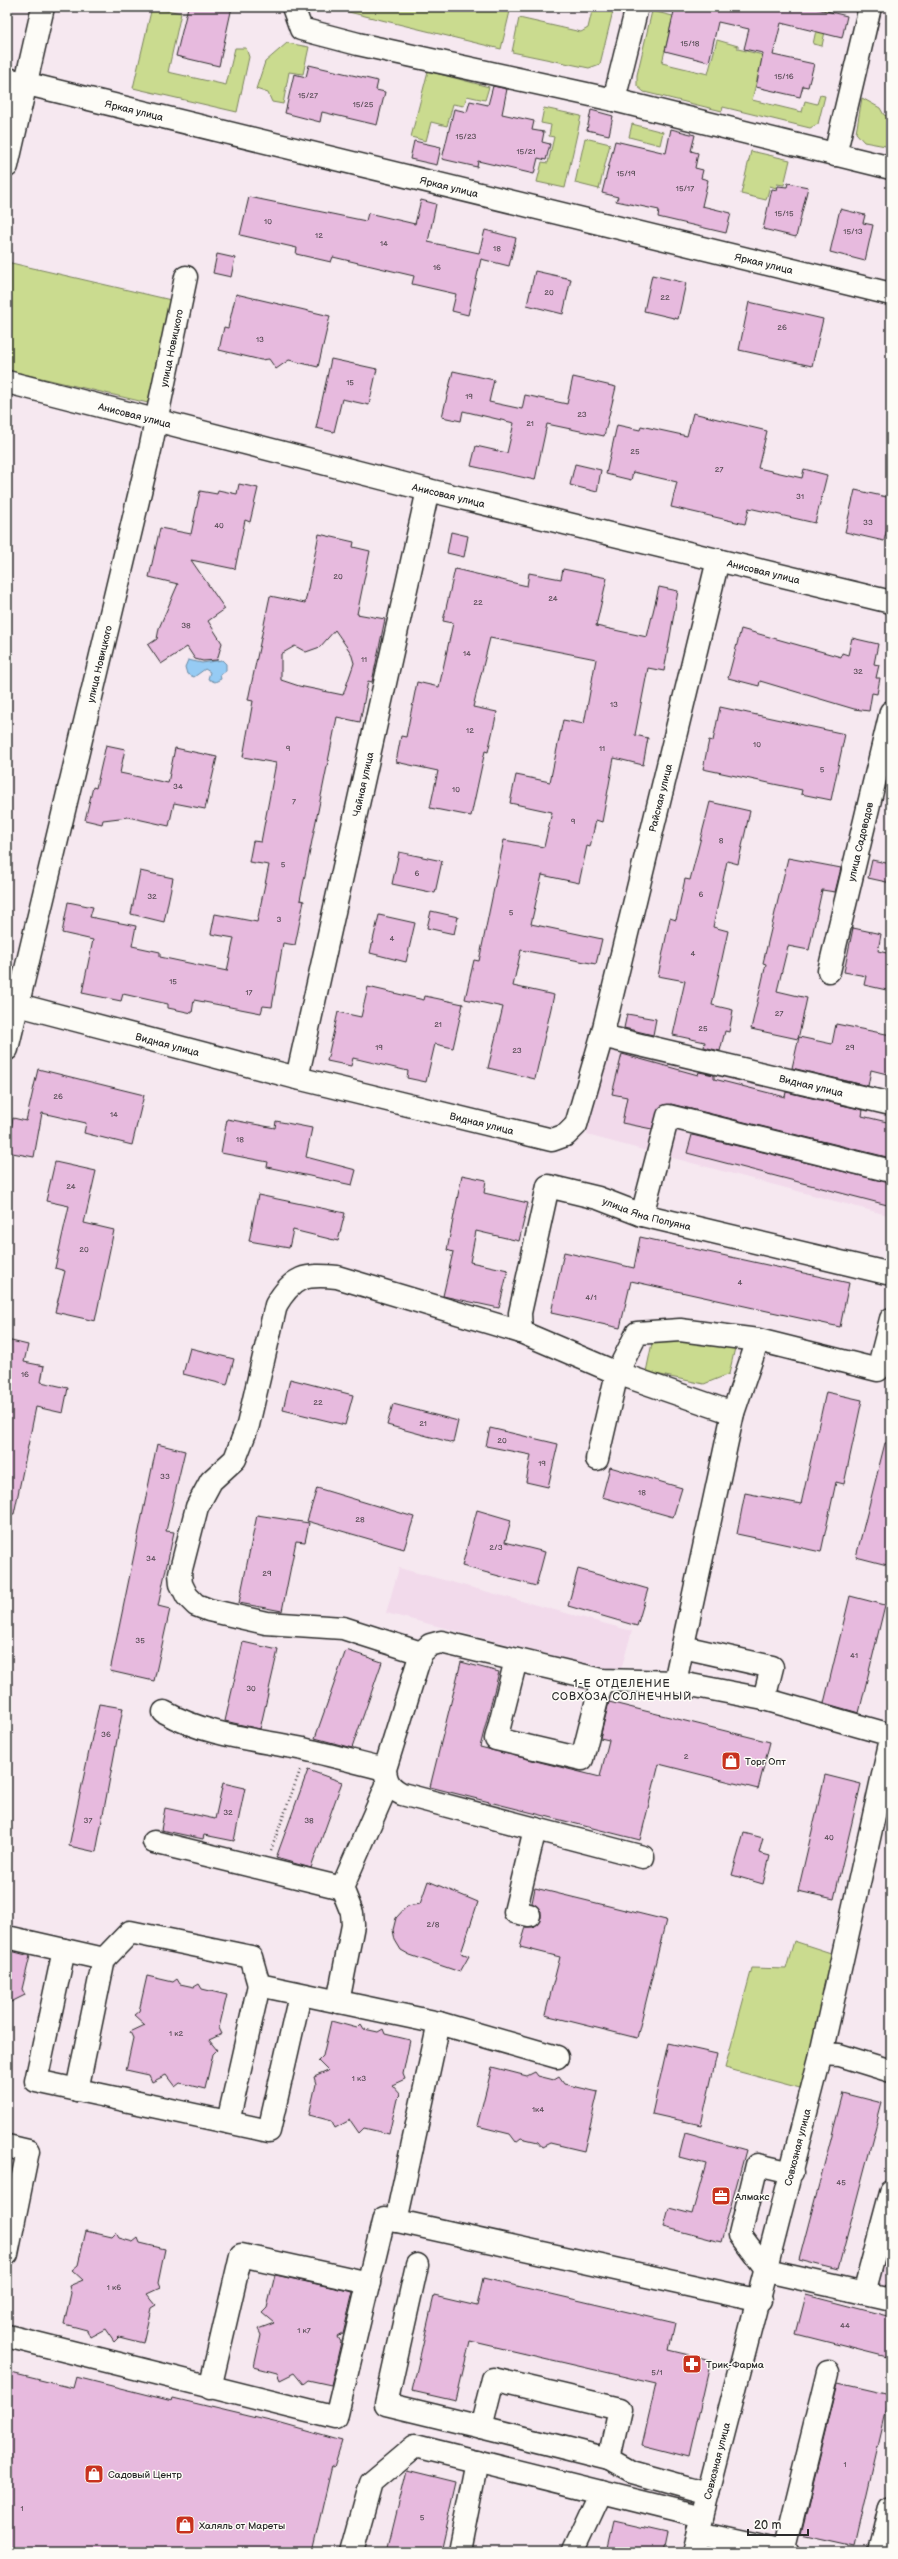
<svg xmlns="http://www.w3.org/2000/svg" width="898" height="2559" viewBox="0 0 898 2559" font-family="'Balsamiq Sans',sans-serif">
<rect width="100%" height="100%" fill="#f6e8f0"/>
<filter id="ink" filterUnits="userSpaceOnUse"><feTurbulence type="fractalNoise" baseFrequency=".025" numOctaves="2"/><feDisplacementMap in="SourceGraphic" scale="8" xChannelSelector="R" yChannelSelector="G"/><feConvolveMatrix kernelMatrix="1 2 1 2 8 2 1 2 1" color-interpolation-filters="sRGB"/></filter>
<g filter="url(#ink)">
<g fill="#f2daeb">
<polygon points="608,1050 891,1114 891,1216 587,1135"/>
<polygon points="399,1568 632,1631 620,1673 386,1613"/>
<polygon points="891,2221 891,2303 871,2299"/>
</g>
<g fill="#cadb8f" stroke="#7a835d">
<polygon points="152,7 181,13 168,72 226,85 235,48 246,48 249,57 237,112 133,88"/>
<polygon points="328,7 511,7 501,49"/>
<polygon points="593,7 614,7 600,64 589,68 512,52 519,18 581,32 588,28"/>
<polygon points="821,7 844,7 844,10 830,7 822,46 813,44"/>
<polygon points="652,11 673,16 662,63 708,74 717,40 738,46 738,49 763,55 752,100 802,112 805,101 817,104 820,95 825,96 818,124 810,128 723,107 722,111 644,92 637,86 637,75"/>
<polygon points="287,43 309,47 303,74 289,72 283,104 272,102 268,93 256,89 265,62"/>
<polygon points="428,71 489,87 485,100 467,96 464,106 453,104 447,126 431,122 426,141 411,137"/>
<polygon points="862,98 880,108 884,115 891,117 891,147 864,142 856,133"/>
<polygon points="544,108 581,116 565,188 537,182 542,162 548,163 554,137 549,136 551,125 541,123"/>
<polygon points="632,124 663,132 660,145 629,137"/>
<polygon points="585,138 610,144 599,189 575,183"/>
<polygon points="751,151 790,160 784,185 777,184 776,188 770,186 766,200 741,194"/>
<polygon points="7,262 171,300 148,403 7,370"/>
<polygon points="677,1337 735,1348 729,1374 704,1384 646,1372 652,1343"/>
<polygon points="794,1941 837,1955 800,2088 725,2068 752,1968 786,1969"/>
</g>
<polygon fill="#96cbf4" stroke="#6b8ba4" points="188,660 202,663 222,660 226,664 226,671 220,675 221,679 215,682 208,679 210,672 205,669 194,677 187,674 185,667"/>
<g fill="#e7bade" stroke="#2b2b2b" fill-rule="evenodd">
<polygon points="188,7 232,7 219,66 176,56"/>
<polygon points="675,7 810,7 847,16 842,38 781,23 773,55 814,64 808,87 803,86 800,97 756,87 763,53 744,49 749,29 718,22 709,62 665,51"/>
<polygon points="309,65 378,81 376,90 385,92 377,125 322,112 320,122 285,113 294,74 306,77"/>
<polygon points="493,86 507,89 502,114 534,121 532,130 544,132 542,142 550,144 546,160 538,158 534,174 478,161 477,167 442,159 454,109 467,112 470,101 488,105"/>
<polygon points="591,110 613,116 609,135 587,130"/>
<polygon points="671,129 695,135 691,151 698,153 695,168 703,170 701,178 708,180 702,206 731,213 726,233 658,217 659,210 616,201 618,197 602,193 615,141 666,153"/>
<polygon points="414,141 441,147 437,165 410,159"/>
<polygon points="788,183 808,187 796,237 763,229 772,189 777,190 778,186 787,187"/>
<polygon points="249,197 366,221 368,213 415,224 421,200 436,204 428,242 479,253 485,230 516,238 509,266 481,259 468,315 452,311 456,294 412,284 414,276 333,257 331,262 296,254 297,248 240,235"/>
<polygon points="840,209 865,215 863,223 873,225 865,261 830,252"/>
<polygon points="217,254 235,258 231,277 213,273"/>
<polygon points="535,271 571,279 563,314 527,305"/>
<polygon points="652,275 686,283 678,319 644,311"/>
<polygon points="236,294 330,316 318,367 289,360 276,369 269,359 261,360 219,350 224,327 228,328"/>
<polygon points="749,302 823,319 812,366 739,350"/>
<polygon points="331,359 377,369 369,405 342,399 334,432 316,428"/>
<polygon points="453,371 494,380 489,402 522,409 525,395 567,404 573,377 616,387 604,436 547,424 535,480 471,466 476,446 507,453 514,423 463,411 461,421 442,417"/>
<polygon points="693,413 767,431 758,468 802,478 804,469 827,475 815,523 749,508 745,524 671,507 677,482 633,472 631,480 606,474 617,425 640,430 641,426 687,436"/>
<polygon points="575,464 601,470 597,492 570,485"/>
<polygon points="239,484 258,488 250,522 245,520 235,569 191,560 225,609 208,621 222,643 217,660 203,661 195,659 187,647 161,664 148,645 157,639 159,628 178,584 149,577 160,528 191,534 200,491 217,494 218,490 237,494"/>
<polygon points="855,490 891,498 891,512 884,541 845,532"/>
<polygon points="451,532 468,536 464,557 447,553"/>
<path d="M319,534L354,542L353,547L370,551L357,614L385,619L372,682L368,681L360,722L337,717L300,900L304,901L295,945L283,943L272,1007L263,1006L261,1013L194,1000L192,1013L168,1008V1004L123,994L121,1001L82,993L93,940L62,933L68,902L93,907L90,917L136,926L132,946L160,952V957L227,971L234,938L211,934L215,914L257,922L269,865L249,862L253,841L261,842L276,763L243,757L253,701L248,700L270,596L305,603ZM335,630L351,653L354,663L343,695L299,686L281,680V654L295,646L306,652L320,647Z"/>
<polygon points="455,569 527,586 529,573 561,579 563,569 607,578 596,626 647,637 659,587 678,591 664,671 648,668 635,735 648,738 643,765 614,758 602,822 596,820 590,847 587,846 579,883 542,875 531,924 602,939 596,964 521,950 513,986 554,995 535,1079 488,1068 503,1007 465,999 474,960 479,961 504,840 544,847 552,812 510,803 516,775 550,782 563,720 584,724 596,659 490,638 473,707 497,712 488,752 485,751 471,816 430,808 438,771 396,762 401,736 406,737 417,682 439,687 453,623 443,621"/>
<polygon points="741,629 841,657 842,653 848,655 852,638 878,644 874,664 879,665 876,678 880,678 877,694 872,693 869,711 854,709 760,681 759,686 728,678"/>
<polygon points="720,707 845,734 831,800 801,794 802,790 703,769 709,740 713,741"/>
<polygon points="106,745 125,749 120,773 168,783 175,748 217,757 205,809 174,803 169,826 128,817 103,820 102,824 85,820 93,787 96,788"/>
<polygon points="710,802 750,811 738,864 727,861 713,927 728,931 712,1005 733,1010 729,1032 725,1031 720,1051 704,1047 705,1042 673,1035 685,981 658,976 670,918 676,920 685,879 690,880"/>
<polygon points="399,852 442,861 435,893 392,884"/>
<polygon points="788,858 841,868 835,892 822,890 809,950 788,946 777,991 807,998 798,1039 751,1029 766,964 763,963"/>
<polygon points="872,860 891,864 891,883 868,878"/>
<polygon points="140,871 173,878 164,922 131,914"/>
<polygon points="431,911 458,917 454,934 427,928"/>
<polygon points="379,915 415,923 406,962 370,953"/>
<polygon points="853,928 881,934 878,951 891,954 891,991 864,985 866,976 844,972"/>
<polygon points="368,987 424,1000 425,996 463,1004 453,1048 435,1044 426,1082 407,1078 408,1071 353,1058 351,1066 327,1061 338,1012 361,1017"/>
<polygon points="627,1014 656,1019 653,1035 624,1028"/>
<polygon points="836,1024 891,1035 891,1075 871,1070 868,1086 792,1068 799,1037 832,1044"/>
<polygon points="622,1054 698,1075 699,1072 714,1075 714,1079 785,1097 786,1092 863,1110 862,1116 891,1123 891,1158 671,1104 659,1108 652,1129 622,1123 627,1097 612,1094"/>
<polygon points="38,1069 144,1095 132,1145 84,1133 86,1123 42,1113 34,1157 7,1152 13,1118 26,1121"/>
<polygon points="227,1119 275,1128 276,1121 312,1128 306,1157 356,1170 352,1185 267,1167 268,1162 221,1153"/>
<polygon points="692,1135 891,1183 891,1206 687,1153"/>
<polygon points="55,1162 96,1171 84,1223 114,1230 95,1321 55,1312 65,1271 55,1268 69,1206 46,1201"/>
<polygon points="462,1175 486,1180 484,1193 528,1203 519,1241 476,1231 470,1262 508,1270 499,1308 443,1296 453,1252 447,1250"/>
<polygon points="258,1195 345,1213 338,1241 293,1230 289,1248 249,1241"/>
<polygon points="640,1237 849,1283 840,1327 631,1281 620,1328 551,1313 564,1252 634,1268"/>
<polygon points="7,1340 28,1345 24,1362 44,1366 41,1382 68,1388 63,1413 36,1407 14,1514 7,1514"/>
<polygon points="190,1348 234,1359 227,1385 183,1374"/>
<polygon points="290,1379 353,1395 345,1425 283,1410"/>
<polygon points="826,1392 862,1400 844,1484 836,1482 821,1552 737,1534 745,1493 801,1504"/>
<polygon points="393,1404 458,1421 453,1443 387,1425"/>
<polygon points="490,1428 558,1444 548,1487 526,1482 531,1455 486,1446"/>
<polygon points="885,1443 891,1443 891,1566 856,1557"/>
<polygon points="157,1444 185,1451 166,1531 174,1532 158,1606 170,1609 154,1681 110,1671"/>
<polygon points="610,1467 682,1488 673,1517 602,1497"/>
<polygon points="317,1488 414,1517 404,1549 307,1521"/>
<polygon points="477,1510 511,1520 505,1542 545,1552 536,1586 462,1566"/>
<polygon points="257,1515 309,1523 305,1542 296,1541 282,1611 239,1603"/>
<polygon points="578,1569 648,1589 637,1626 568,1606"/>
<polygon points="850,1596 885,1605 859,1713 824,1703"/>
<polygon points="243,1642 278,1650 260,1729 225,1721"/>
<polygon points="346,1650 382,1662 352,1748 315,1738"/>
<polygon points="461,1662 499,1672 480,1747 600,1777 609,1740 600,1738 609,1702 770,1742 758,1789 659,1764 640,1840 430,1787"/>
<polygon points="99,1704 123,1708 96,1852 69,1846"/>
<polygon points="308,1770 342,1782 311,1868 276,1858"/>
<polygon points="825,1775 861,1784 834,1899 798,1891"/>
<polygon points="223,1783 245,1788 234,1841 204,1835 203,1839 161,1830 165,1808 215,1819"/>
<polygon points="744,1833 763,1838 759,1853 770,1856 763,1884 732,1875"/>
<polygon points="428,1881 478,1902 461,1953 469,1956 460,1972 410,1955 401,1950 395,1940 393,1930 396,1918 407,1906 420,1904"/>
<polygon points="535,1888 666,1920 637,2038 545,2015 560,1957 520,1947 526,1927 533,1927 541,1918 541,1911 532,1903"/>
<polygon points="7,1950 30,1956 22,1989 25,1995 7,2004"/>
<polygon points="147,1976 173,1982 177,1979 180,1984 194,1987 199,1984 202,1989 227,1995 219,2028 222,2034 209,2040 217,2050 213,2054 205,2089 180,2083 175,2087 166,2075 152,2082 149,2075 126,2070 133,2038 130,2032 145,2025 134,2015 139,2011"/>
<polygon points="331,2021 357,2028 361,2024 364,2029 378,2032 383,2029 385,2034 410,2040 403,2074 405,2079 392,2085 401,2095 397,2099 389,2134 364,2128 359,2133 350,2120 335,2128 332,2121 309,2115 316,2084 314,2077 328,2071 318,2061 323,2056"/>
<polygon points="668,2043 717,2054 701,2125 652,2114"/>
<polygon points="492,2067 527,2076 535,2072 538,2076 554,2080 559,2077 564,2084 598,2092 584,2151 550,2143 542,2147 538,2142 521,2138 516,2142 510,2134 477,2126"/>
<polygon points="843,2093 882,2103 838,2270 799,2260"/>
<polygon points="685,2133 746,2150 721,2242 664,2227 669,2208 692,2214 706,2164 679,2157"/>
<polygon points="86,2231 112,2237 116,2233 119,2238 133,2242 138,2238 140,2243 165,2249 158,2283 160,2288 147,2294 156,2305 151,2308 143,2343 119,2337 114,2342 105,2329 90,2337 87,2330 64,2324 71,2293 69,2286 83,2280 72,2270 78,2265"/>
<polygon points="275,2275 353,2292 343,2334 338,2337 341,2342 331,2385 308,2380 303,2384 294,2373 280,2380 277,2373 254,2367 261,2335 258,2329 274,2323 262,2313 267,2308"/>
<polygon points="483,2278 675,2323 669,2350 711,2360 689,2457 642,2445 656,2384 470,2341 456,2401 412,2391 434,2296 477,2306"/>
<polygon points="806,2295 891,2317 891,2358 796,2334"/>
<polygon points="7,2372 73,2388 76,2377 172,2401 173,2398 278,2423 342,2441 334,2467 332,2466 312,2552 7,2552"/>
<polygon points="838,2383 890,2395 855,2546 801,2534"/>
<polygon points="407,2470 456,2482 440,2552 387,2552"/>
<polygon points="614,2521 667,2533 663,2552 607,2552"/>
</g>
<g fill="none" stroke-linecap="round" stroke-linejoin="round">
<g stroke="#2b2b2b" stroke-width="25">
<g id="minor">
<polyline points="293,7 301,29 358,44 614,100 891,168"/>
<path id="s1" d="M7,79L891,294"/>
<polyline points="614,100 637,7"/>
<polyline points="835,155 870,7"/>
<polyline points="7,166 43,7"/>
<path id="s2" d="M7,382L428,490L891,602"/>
<path id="s3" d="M829,971L891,712"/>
<path id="s4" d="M7,1002L297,1078L552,1140L566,1135L576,1125L602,1036L718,560"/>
<path id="s5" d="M602,1036L891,1104"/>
<path id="s6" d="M7,1049L150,450L186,277"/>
<path id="s7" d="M297,1078L428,490"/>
<polyline points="642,1215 668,1116 891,1171"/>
<path id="s8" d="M521,1332L520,1313L548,1186L598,1198L642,1215L891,1274"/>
<polyline points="597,1459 617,1373 733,1413"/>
<polyline points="683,1647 772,1667 764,1699"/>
<path d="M421,1653L343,1628L266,1623L209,1610L196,1605L187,1596L181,1584L180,1573L197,1507L211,1481L235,1459L248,1425L276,1305C293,1276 305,1274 337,1277L521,1332L617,1373L637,1333L680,1330L758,1340L878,1370L891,1319"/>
<polyline points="516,1660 496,1739 582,1759 602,1680"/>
<polyline points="675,1682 733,1413 758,1340"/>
<path d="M164,1712C205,1735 252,1739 298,1748C327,1754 356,1762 385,1769"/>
<polyline points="154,1842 342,1888"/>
<path d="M643,1857L402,1794C390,1788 386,1782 385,1769L421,1653L430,1645L441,1642L602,1680L675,1682L764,1699L891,1735"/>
<polyline points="529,1915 515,1912 535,1829"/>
<polyline points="7,1937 104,1959 130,1932 251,1957 259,1985 439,2023 396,2221"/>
<polyline points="64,1950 36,2081 269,2131 300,1995"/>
<polyline points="338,2002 353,1925 352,1913 342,1888 388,1783"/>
<polyline points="439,2023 557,2057"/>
<polyline points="821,2054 839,2055 891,2071"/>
<polyline points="77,2090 104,1959"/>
<polyline points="228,2122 259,1985"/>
<polyline points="7,2146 28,2151 7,2254"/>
<polyline points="792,2173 757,2165 740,2235 767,2271 891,2299"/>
<polyline points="417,2265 386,2404 481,2427 493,2379 620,2409 609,2459 632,2472 708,2493"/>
<polyline points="864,2293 891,2192"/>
<polyline points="7,2336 336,2418 384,2218 760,2301"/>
<polyline points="210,2388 241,2255 369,2283"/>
<polyline points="481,2427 609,2459"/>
<polyline points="698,2532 789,2552"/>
<polyline points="784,2551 828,2372"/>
<polyline points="352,2552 371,2483 415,2446 702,2517"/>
<polyline points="459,2552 477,2461"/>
<polyline points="573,2552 601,2492"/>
<path id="s9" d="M693,2552L821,2054L891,1739"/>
<polyline points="880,2552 891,2507"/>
</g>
</g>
<polyline stroke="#2b2b2b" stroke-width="2.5" stroke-dasharray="1 3" stroke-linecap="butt" points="271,1850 301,1768"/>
<use href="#minor" stroke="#fdfcf7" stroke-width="22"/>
</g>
</g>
<defs>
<g id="shop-square" transform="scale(1)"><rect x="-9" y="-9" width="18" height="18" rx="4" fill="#c8321e" stroke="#fdfcf7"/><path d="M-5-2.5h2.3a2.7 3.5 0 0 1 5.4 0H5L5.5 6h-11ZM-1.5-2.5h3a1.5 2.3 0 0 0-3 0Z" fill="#fff"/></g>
<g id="office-square" transform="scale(1)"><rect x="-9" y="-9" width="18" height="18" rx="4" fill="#c8321e" stroke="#fdfcf7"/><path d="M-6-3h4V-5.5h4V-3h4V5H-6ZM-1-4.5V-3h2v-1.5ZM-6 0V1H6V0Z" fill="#fff"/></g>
<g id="pharmacy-square" transform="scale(1)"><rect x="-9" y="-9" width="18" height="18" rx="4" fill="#c8321e" stroke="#fdfcf7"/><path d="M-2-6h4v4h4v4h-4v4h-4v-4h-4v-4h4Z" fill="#fff"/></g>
</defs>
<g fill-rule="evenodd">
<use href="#shop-square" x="731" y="1761"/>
<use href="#office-square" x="721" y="2196"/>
<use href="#pharmacy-square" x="692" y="2364"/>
<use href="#shop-square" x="94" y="2474"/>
<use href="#shop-square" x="185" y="2525"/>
</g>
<g text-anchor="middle" stroke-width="3" stroke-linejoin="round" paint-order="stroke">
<g font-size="8" fill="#5a4f58">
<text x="690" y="46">15/18</text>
<text x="784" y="79">15/16</text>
<text x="308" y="98">15/27</text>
<text x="363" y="107">15/25</text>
<text x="466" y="139">15/23</text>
<text x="526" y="154">15/21</text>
<text x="626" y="176">15/19</text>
<text x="685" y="191">15/17</text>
<text x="784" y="216">15/15</text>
<text x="268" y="224">10</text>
<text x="853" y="234">15/13</text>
<text x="319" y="238">12</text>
<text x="384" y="246">14</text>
<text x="497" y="251">18</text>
<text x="437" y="270">16</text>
<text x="549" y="295">20</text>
<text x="665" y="300">22</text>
<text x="782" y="330">26</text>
<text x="260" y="342">13</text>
<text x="350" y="385">15</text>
<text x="469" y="399">19</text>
<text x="582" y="417">23</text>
<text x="530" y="426">21</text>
<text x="635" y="454">25</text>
<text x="719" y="472">27</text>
<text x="800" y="499">31</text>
<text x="868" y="525">33</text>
<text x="219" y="528">40</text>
<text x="338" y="579">20</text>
<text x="553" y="601">24</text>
<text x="478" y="605">22</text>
<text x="186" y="628">38</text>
<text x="467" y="656">14</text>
<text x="364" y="662">11</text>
<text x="858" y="674">32</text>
<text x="614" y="707">13</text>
<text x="470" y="733">12</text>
<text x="757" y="747">10</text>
<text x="288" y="751">9</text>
<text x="602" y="751">11</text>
<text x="822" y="772">5</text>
<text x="178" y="789">34</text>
<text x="456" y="792">10</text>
<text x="294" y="804">7</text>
<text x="573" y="824">9</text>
<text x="721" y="843">8</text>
<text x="283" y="867">5</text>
<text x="417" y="876">6</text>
<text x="701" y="897">6</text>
<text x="152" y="899">32</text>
<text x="511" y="915">5</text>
<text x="279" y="922">3</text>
<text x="392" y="941">4</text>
<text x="693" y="956">4</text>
<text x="173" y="984">15</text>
<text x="249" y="995">17</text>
<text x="779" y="1016">27</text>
<text x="438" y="1027">21</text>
<text x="703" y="1031">25</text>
<text x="379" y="1050">19</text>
<text x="850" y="1050">29</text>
<text x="517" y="1053">23</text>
<text x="58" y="1099">26</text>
<text x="114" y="1117">14</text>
<text x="240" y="1142">18</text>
<text x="71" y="1189">24</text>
<text x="84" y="1252">20</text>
<text x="740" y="1285">4</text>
<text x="591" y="1300">4/1</text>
<text x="25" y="1377">16</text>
<text x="318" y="1405">22</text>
<text x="423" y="1426">21</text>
<text x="502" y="1443">20</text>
<text x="542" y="1466">19</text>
<text x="165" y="1479">33</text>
<text x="642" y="1495">18</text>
<text x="360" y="1522">28</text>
<text x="496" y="1550">2/3</text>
<text x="151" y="1561">34</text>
<text x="267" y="1576">29</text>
<text x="140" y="1643">35</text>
<text x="854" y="1658">41</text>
<text x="251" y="1691">30</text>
<text x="106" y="1737">36</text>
<text x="686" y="1759">2</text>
<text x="228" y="1815">32</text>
<text x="88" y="1823">37</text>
<text x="309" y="1823">38</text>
<text x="829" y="1840">40</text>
<text x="433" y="1927">2/8</text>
<text x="176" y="2036">1 к2</text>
<text x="359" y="2081">1 к3</text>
<text x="538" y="2112">1к4</text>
<text x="841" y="2185">45</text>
<text x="114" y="2290">1 к6</text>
<text x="845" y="2328">44</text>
<text x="304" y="2333">1 к7</text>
<text x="657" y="2375">5/1</text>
<text x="845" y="2467">1</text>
<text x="22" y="2511">1</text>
<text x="422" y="2520">5</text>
</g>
<g font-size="10" fill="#2b2b2b" stroke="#fdfcf7">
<text dy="4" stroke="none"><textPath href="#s1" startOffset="131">Яркая улица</textPath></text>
<text dy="4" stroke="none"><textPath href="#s1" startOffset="455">Яркая улица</textPath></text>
<text dy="4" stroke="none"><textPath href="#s1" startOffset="779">Яркая улица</textPath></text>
<text dy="4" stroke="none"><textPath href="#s6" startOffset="720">улица Новицкого</textPath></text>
<text dy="4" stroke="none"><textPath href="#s2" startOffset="132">Анисовая улица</textPath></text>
<text dy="4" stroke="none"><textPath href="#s2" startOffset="456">Анисовая улица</textPath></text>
<text dy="4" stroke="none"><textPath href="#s2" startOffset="780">Анисовая улица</textPath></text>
<text dy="4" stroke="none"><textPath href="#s6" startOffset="396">улица Новицкого</textPath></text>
<text dy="4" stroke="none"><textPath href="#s7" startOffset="301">Чайная улица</textPath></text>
<text dy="4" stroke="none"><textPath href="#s4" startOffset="929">Райская улица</textPath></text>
<text dy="4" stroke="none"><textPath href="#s3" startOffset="133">улица Садоводов</textPath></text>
<text dy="4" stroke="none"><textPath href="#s4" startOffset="166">Видная улица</textPath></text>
<text dy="4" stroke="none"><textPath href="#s5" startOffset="215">Видная улица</textPath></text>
<text dy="4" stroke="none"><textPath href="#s4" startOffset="490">Видная улица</textPath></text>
<text dy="4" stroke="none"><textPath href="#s8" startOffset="252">улица Яна Полуяна</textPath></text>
<text dy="4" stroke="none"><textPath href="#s9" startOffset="418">Совхозная улица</textPath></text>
<text dy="4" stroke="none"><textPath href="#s9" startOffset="94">Совхозная улица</textPath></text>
</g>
<g font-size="10" fill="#2b2b2b" stroke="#fdfcf7" text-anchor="start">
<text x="745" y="1765">Торг Опт</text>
<text x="735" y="2200">Алмакс</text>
<text x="706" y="2368">Трик-Фарма</text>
<text x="108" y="2478">Садовый Центр</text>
<text x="199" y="2529">Халяль от Мареты</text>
</g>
<g font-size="11" letter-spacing="1" fill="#2b2b2b" stroke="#fdfcf7">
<text x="622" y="1687">1-Е ОТДЕЛЕНИЕ<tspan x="622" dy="13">СОВХОЗА СОЛНЕЧНЫЙ</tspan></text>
</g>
</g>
<rect width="898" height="2559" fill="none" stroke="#fdfcf7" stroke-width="24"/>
<rect x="12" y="12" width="874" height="2535" fill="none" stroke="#2b2b2b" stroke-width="1.5" filter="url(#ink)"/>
<path d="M748 2529v6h60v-6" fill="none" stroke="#2b2b2b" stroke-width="2"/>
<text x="754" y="2529" font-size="12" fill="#2b2b2b" stroke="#fdfcf7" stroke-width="3" paint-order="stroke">20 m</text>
</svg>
